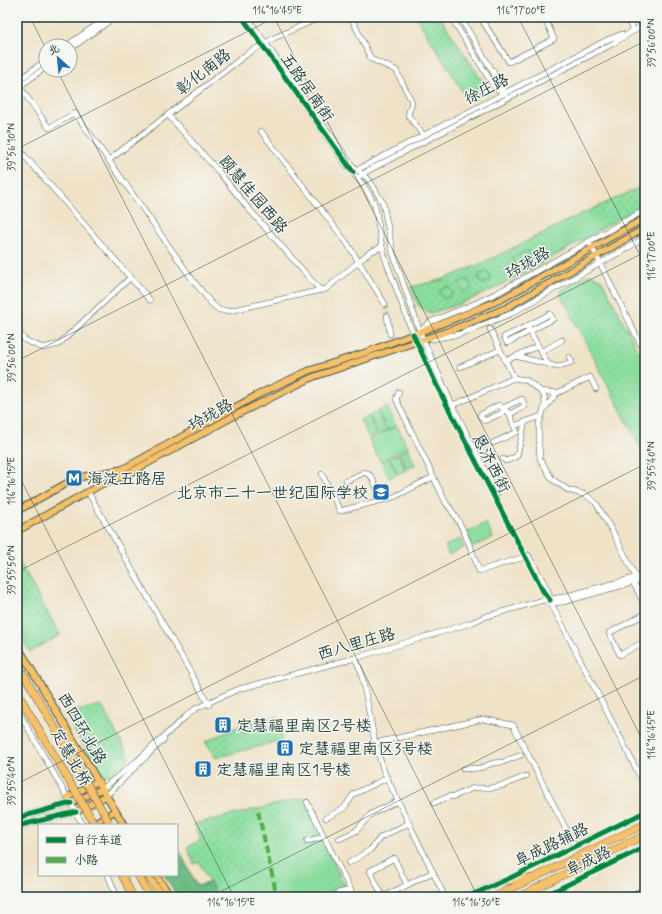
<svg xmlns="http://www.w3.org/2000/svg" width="662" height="914" viewBox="0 0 662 914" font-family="Mynerve,'LXGW WenKai TC',sans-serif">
<defs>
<pattern id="green-dots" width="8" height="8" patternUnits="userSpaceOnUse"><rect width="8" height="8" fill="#8bde9f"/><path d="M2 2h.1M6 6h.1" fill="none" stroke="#78bf8a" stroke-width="1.8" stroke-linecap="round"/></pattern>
<pattern id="forest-crowns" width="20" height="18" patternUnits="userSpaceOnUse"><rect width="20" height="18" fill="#70bd86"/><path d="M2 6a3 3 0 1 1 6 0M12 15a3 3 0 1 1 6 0" fill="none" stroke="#5b9b6e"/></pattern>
</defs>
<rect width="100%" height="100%" fill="#f6f6f2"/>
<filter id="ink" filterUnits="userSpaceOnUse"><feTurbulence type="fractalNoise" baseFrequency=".025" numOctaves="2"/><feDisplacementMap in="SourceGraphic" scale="8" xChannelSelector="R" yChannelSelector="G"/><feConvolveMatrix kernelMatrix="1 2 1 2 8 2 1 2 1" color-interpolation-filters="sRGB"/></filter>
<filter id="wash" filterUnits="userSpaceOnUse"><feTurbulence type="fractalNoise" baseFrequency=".012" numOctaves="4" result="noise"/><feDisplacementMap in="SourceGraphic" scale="16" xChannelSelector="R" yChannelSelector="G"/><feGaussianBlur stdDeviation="0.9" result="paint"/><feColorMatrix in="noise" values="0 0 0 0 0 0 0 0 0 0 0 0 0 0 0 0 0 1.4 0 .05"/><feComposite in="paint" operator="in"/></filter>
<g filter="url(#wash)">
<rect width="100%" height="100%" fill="#efe2c7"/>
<g fill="url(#green-dots)" stroke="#558e6a">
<polygon points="416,17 440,17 487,88 468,100"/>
<path d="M645,185V203C607,226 570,248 531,269C499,287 466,304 430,313L418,305L411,287L444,279L487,261L575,217Z"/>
<polygon points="590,274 602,280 645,364 645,456 559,292"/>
<polygon points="17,558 60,635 30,652 17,631"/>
<polygon points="101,705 130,758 111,775 100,775 65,714"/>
<polygon points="277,716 282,740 216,758 205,742 246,723"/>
<polygon points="303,798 350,897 217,897 199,862 194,864 187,847 201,840 194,824"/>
</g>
<polygon fill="url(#forest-crowns)" stroke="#487d5d" points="177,846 197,886 210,882 217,897 178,897 164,875 177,875"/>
<g fill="#8bde9f" stroke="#558e6a">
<polygon points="528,250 532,259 516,267 512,258"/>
<polygon points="487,271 491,280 482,284 478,276"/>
<polygon points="467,279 472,288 463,292 459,283"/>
<polygon points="449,286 453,294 444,299 439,291"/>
<polygon points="387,407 396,426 387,430 378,411"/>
<polygon points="377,412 387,430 378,434 369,416"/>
<polygon points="368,416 377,434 369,438 360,420"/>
<polygon points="397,426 408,447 380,461 369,440"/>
<polygon points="408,449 415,465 407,469 399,453"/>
<polygon points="398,454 406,470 398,474 390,458"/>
<polygon points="389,458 397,474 389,478 381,462"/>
<polygon points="486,523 493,537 473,547 466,533"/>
<polygon points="460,539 464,547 449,555 445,546"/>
</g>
</g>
<g filter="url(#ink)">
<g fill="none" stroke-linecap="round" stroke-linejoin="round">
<polyline stroke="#c5c1aa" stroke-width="5" stroke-dasharray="5 2.5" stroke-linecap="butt" points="385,304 387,316"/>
<g stroke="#3e564a" stroke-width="6">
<g id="minor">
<polyline points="242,17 347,166 364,186 375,205 382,247 386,261 416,342 440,391 543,591 551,603 645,786"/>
<polyline points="247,17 351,164 370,181 383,203 393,253 420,332 449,398 497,494"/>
<polyline points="351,17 371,59 396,70 412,102 408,115 423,135"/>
<polyline points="451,17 495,88 504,93"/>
<polyline points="460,17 501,85 505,94"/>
<polyline points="480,17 509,62 554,39 548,25 541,17"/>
<polyline points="626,17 633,30"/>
<polyline points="66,46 108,17"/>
<polyline points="70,49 115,17"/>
<polyline points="17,83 49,128 75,113 122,179 192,279 211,303 219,310 229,311 326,289 370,252 382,247"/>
<polyline points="20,86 46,67"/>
<polyline points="20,87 22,78 46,60"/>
<polyline points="168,115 219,172 248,208 320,290"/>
<polyline points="261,131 347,243 385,304"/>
<polyline points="17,147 150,300"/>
<polyline points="109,160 247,54 274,38 321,17"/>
<polyline points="355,171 609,39 622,34"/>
<polyline points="360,176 369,170 612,44 645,24"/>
<polyline points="591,245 645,353"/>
<polyline points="387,316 390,334"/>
<polyline points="527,326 504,337 507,343 553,319 550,314 527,326 538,346"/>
<polyline points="490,329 514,378"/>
<polyline points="17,330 25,340 43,348 59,344 131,277"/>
<polyline points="421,330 430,322 474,304 499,292 645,210"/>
<polyline points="432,339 460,334 510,314 645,238"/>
<polyline points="541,352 562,340"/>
<polyline points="505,361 538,346 548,364 515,356"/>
<polyline points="548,364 557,367 572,362 569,357"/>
<polyline points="460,367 500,350"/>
<polyline points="540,391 557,393 545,408"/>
<path d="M399,392L396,399L446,503C462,522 471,548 479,571L528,556"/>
<polyline points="557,393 590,377 596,389"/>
<polyline points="452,405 465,400 514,378 526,380 538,389 544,395 545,405 539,424 539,446 540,459 552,479 568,490 586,495 596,503 615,536 636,577"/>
<polyline points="510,414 499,405 480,415 484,421 502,413 505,407 522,399 525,406 510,414 514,426 541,416"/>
<polyline points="493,443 517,432 514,426"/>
<polyline points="503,459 506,461 517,456 525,422"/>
<polyline points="322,474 340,511 394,497 433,477"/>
<polyline points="346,481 365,472 371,476 383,500"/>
<polyline points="88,492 209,705"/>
<polyline points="528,555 548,590 550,599"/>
<polyline points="633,582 645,605"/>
<polyline points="549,603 563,602 645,579"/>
<polyline points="645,614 609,633 620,655 645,641"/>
<polyline points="355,658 361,671 375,743 384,772 445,897"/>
<polyline points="17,709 83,825"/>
<polyline points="375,743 483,719 513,725 575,847"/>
<polyline points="463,769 480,768 493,763 503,762 521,755"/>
<polyline points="102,789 137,761 184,718 195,709 216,699 239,689 355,658 471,623 484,617 540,601 563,597 645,575"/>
<polyline points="106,796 164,739"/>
<polyline points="307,802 354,897"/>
<polyline points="434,803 450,796 453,797 473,788 490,788 504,785 526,776"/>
<polyline points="326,818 344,808 354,794 387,778"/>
<polyline points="339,839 356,831 371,814 398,801"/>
<polyline points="307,841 324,837"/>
<polyline points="349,863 370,850 381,837 409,823"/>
<polyline points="108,875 117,897"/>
<polyline points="507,879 645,812"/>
<polyline points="333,897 338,893 350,890"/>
<polyline points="383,897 370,871 394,858 407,885"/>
<polyline points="383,897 433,872"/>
<polyline points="628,897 645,890"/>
</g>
</g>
<g stroke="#3e564a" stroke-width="8">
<g id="major">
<polyline points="17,511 76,478 123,469 263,392 308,371 367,352 451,320 502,299 645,218"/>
<polyline points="17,531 102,484 126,475 234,416 313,377 454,329 506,308 645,228"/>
<polyline points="17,645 124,825"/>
<polyline points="68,797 98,781"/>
<polyline points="17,818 71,803 102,789"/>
<polyline points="90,825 115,811"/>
<polyline points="17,826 76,812 106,796"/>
<polyline points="156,875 171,897"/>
<polyline points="467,897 501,882"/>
</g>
</g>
<g stroke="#3e564a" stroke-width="8">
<g id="highway">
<polyline points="17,663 37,697"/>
<polyline points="17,692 24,704"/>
<polyline points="122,875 133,897"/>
<polyline points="138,875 150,897"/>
<polyline points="147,875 163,897"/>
<polyline points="501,882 529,878"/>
<polyline points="494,897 645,824"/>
<polyline points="518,897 645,835"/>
</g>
</g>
<use href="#minor" stroke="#fff" stroke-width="5"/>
<use href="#major" stroke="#f6c06b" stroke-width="6"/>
<use href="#highway" stroke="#f6c06b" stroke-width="7"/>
<g stroke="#3e564a" stroke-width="8" stroke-linecap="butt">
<g id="highway-bridge">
<polyline points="37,697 109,822"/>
<polyline points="24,704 95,825"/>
</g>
</g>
<use href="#highway-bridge" stroke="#f6c06b" stroke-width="7"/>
<polyline stroke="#52ad45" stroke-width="4" stroke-dasharray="8 4" stroke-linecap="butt" points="258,811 277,897"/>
<g stroke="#f6f6f2" stroke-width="8">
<g id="cycleway">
<polyline points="242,17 353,172"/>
<polyline points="413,334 438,388 543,591 550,600"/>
<polyline points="17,818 71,803"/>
<polyline points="17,826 76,812"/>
<polyline points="467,897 510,878 645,812"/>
<polyline points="542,897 645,847"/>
</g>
</g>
<use href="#cycleway" stroke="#00873e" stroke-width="5"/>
</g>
</g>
<path fill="none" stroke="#1f3d34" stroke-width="1" stroke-opacity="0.45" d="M30,17L46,49M274,17L645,745M518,17L645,265M57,70L478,897M17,149L276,17M17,361L645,41M17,472L234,897M17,572L645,252M17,784L645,464M210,897L645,675M625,897L645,887"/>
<defs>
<g id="metro-square" transform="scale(0.9)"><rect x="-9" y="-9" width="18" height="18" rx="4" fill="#1f6fb2" stroke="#f6f6f2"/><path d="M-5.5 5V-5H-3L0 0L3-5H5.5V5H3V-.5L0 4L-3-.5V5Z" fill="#fff"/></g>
<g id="school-square" transform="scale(0.9)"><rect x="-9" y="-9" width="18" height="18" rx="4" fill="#1f6fb2" stroke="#f6f6f2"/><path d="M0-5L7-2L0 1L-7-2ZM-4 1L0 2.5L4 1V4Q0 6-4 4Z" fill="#fff"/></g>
<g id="building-square" transform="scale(0.9)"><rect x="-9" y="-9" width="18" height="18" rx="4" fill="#1f6fb2" stroke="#f6f6f2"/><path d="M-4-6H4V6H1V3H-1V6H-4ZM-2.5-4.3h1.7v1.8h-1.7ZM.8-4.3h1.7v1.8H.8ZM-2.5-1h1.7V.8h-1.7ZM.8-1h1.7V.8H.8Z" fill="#fff"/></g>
</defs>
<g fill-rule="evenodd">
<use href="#metro-square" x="74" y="478"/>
<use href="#school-square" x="381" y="492"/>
<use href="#building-square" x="223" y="725"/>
<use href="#building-square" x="285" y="748"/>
<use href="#building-square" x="203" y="769"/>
</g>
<g text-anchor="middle" stroke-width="3" stroke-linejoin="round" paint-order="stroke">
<g font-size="16" fill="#1f3d34" stroke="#f6f6f2">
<text transform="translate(203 71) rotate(-38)" y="6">彰化南路</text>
<text transform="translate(308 87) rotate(55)" y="6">五路居南街</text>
<text transform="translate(486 88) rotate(-27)" y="6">徐庄路</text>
<text transform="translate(254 194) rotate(50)" y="6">颐慧佳园西路</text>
<text transform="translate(527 262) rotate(-29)" y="6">玲珑路</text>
<text transform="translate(210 414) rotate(-29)" y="6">玲珑路</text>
<text transform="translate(492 463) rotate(63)" y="6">恩济西街</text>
<text transform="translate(356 643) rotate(-16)" y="6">西八里庄路</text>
<text transform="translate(83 728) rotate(60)" y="6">西四环北路</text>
<text transform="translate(72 757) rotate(60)" y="6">定慧北桥</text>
<text transform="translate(551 844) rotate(-26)" y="6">阜成路辅路</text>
<text transform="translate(588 860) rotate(-26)" y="6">阜成路</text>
</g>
<g font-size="16" fill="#1f3d34" stroke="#f6f6f2" text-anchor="start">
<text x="87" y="484">海淀五路居</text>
<text x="368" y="498" text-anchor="end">北京市二十一世纪国际学校</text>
<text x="236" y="731">定慧福里南区2号楼</text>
<text x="298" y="754">定慧福里南区3号楼</text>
<text x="216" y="775">定慧福里南区1号楼</text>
</g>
</g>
<rect width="662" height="914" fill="none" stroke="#f6f6f2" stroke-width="44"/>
<rect x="38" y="824" width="140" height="52" fill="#f6f6f2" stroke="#a0aca6"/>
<rect x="46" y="837" width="20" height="6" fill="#00873e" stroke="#a0aca6"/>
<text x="74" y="844" font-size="12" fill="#1f3d34">自行车道</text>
<rect x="46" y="857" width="20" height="6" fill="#52ad45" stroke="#a0aca6"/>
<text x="74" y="864" font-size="12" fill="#1f3d34">小路</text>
<g transform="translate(58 58) rotate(333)"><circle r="19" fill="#f6f6f2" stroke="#a0aca6"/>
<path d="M0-3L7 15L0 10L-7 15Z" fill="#1f6fb2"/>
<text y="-6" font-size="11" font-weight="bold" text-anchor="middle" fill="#1f3d34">北</text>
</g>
<rect x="22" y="22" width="618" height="870" fill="none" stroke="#1f3d34" stroke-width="1.5"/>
<g font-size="10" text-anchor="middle" fill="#1f3d34">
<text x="277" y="14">116°16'45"E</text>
<text x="521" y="14">116°17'00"E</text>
<text transform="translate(651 43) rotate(-90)" y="4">39°56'00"N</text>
<text transform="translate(11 147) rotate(-90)" y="4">39°56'10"N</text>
<text transform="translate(651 256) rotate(-90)" y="4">116°17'00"E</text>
<text transform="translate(11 358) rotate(-90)" y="4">39°56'00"N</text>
<text transform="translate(651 466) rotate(-90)" y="4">39°55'40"N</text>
<text transform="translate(11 481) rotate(-90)" y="4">116°16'15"E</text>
<text transform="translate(11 570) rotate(-90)" y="4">39°55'50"N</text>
<text transform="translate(651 735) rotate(-90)" y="4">116°16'45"E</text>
<text transform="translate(11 781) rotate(-90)" y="4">39°55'40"N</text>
<text x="231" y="906">116°16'15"E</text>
<text x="476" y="906">116°16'30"E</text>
</g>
</svg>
